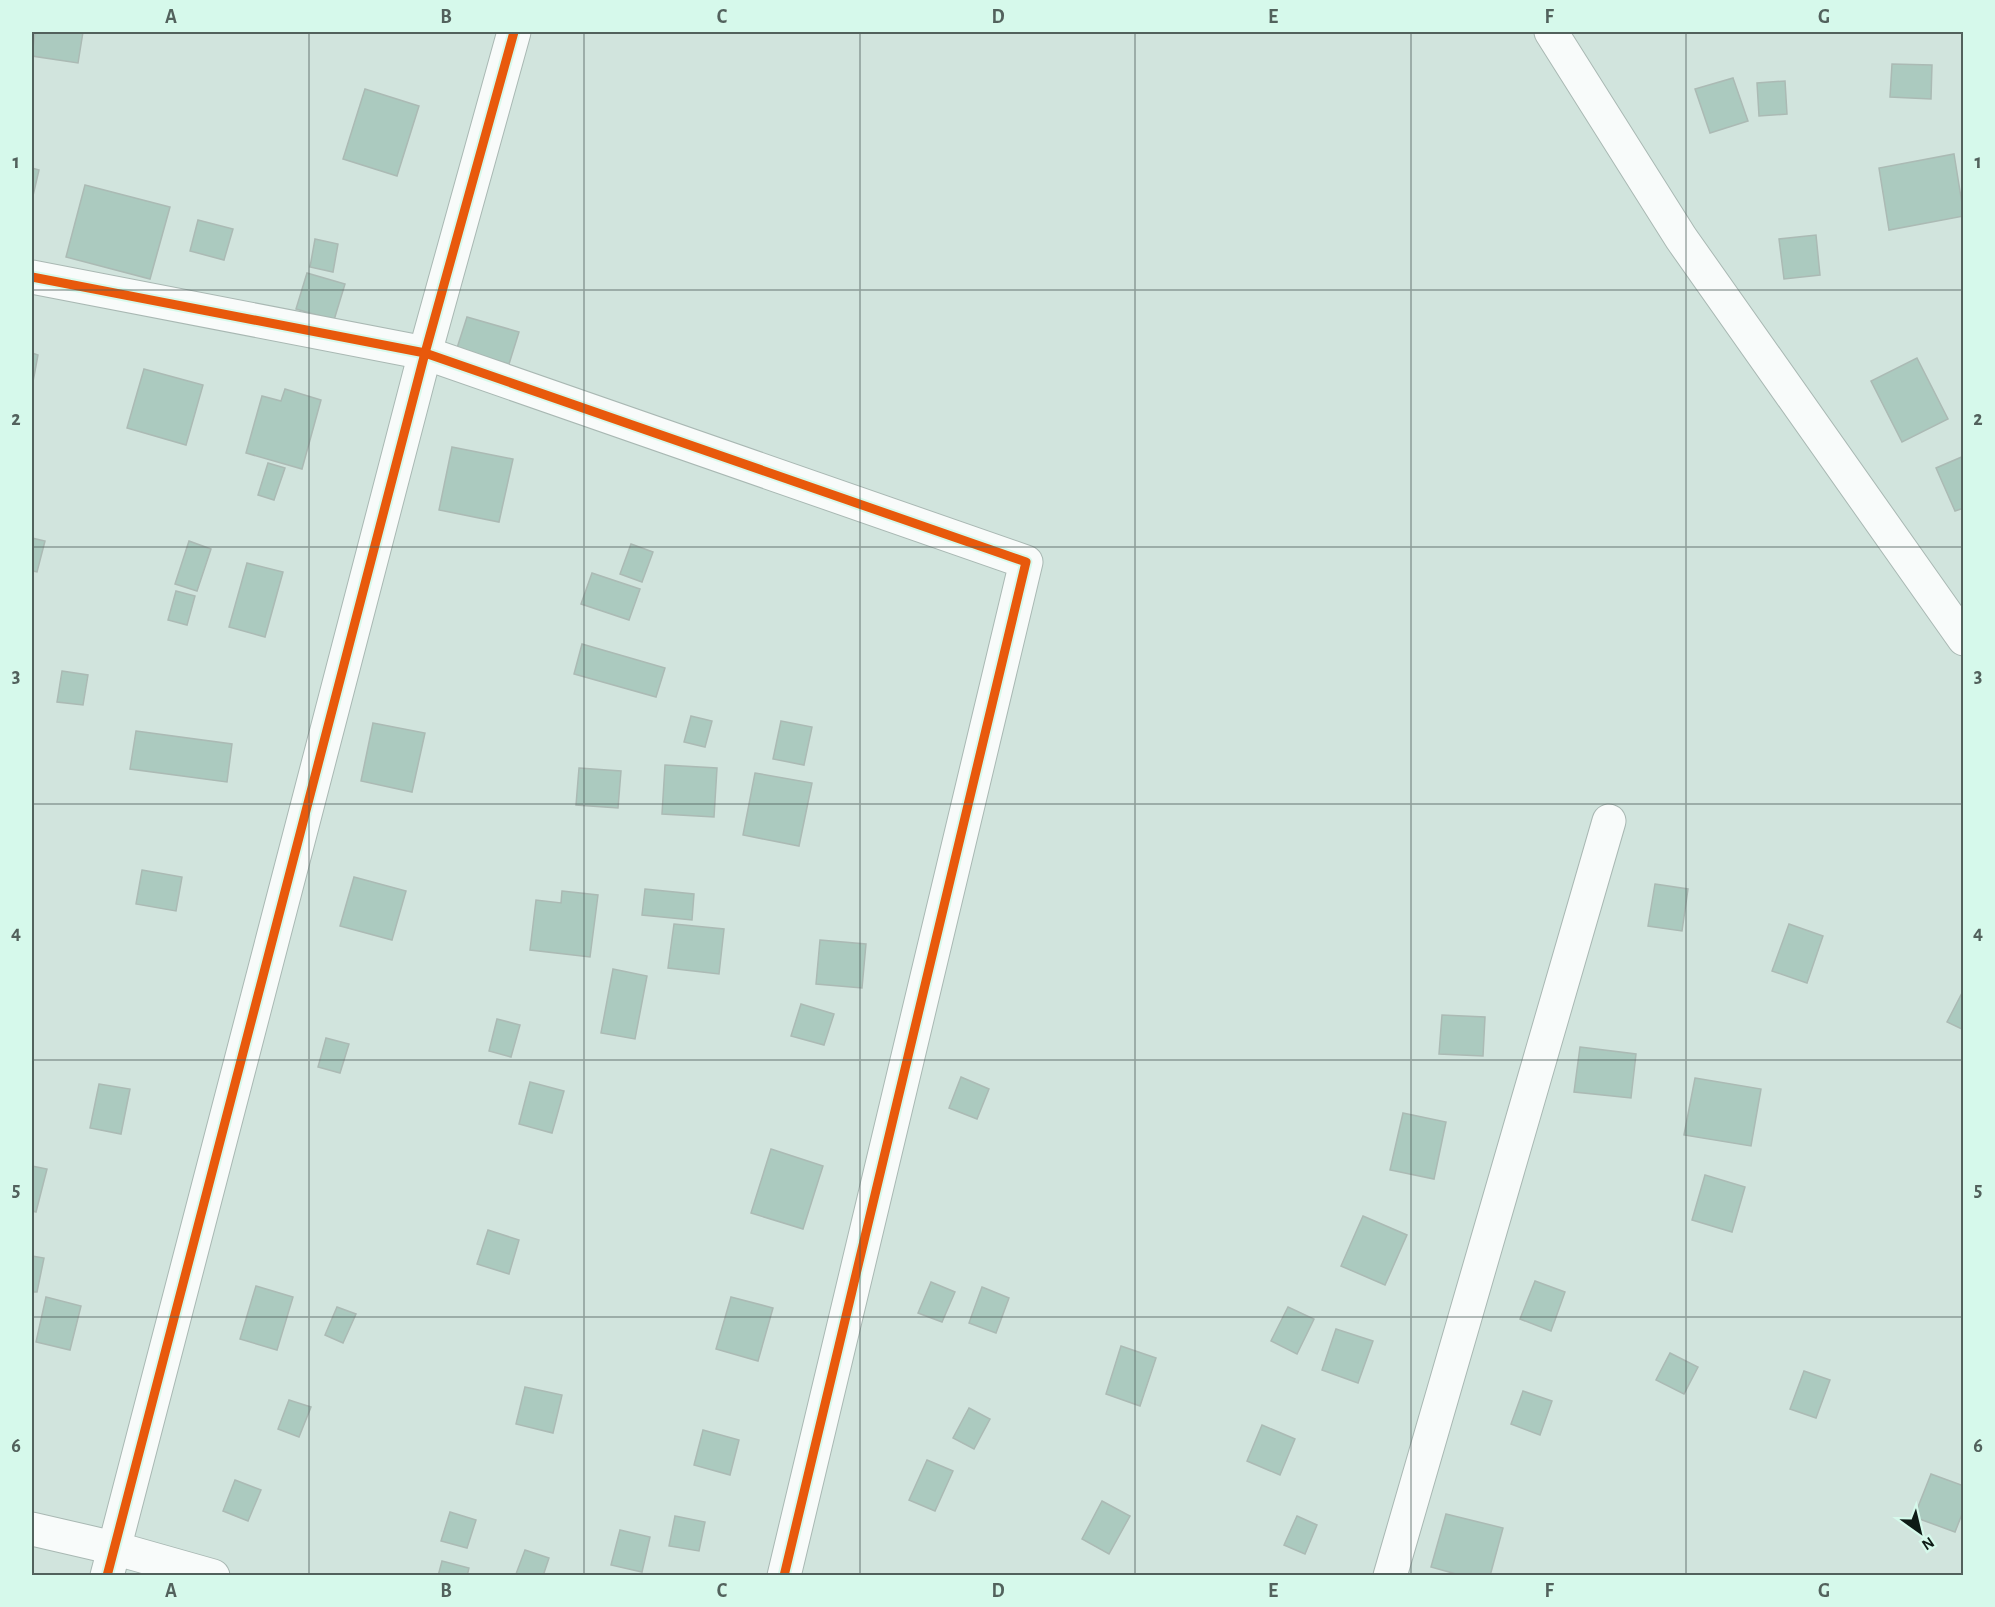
<svg xmlns="http://www.w3.org/2000/svg" width="1995" height="1607" viewBox="0 0 1995 1607" font-family="'Alegreya Sans',sans-serif">
<rect width="100%" height="100%" fill="#d1e4dd"/>
<g fill="#abcabf" stroke="#abbab4" stroke-width="1.5">
<polygon points="35,32 83,32 78,63 32,56"/>
<polygon points="1892,64 1932,65 1931,99 1890,97"/>
<polygon points="1733,78 1748,121 1710,133 1695,89"/>
<polygon points="1785,81 1787,114 1759,116 1757,83"/>
<polygon points="365,89 419,106 397,176 343,159"/>
<polygon points="1954,154 1964,216 1889,230 1879,168"/>
<polygon points="32,168 39,170 32,200"/>
<polygon points="85,185 170,207 150,279 66,257"/>
<polygon points="198,220 233,229 224,260 190,251"/>
<polygon points="1816,235 1820,275 1784,279 1779,239"/>
<polygon points="315,239 338,244 333,272 310,267"/>
<polygon points="307,273 345,284 334,320 296,309"/>
<polygon points="467,317 519,332 509,364 457,348"/>
<polygon points="32,353 38,355 32,387"/>
<polygon points="1917,358 1948,419 1902,442 1871,381"/>
<polygon points="144,369 203,385 186,445 127,428"/>
<polygon points="285,389 321,400 302,469 246,453 262,396 281,401"/>
<polygon points="452,447 513,459 499,522 439,510"/>
<polygon points="1964,456 1964,508 1955,511 1936,468"/>
<polygon points="268,463 285,468 274,500 258,495"/>
<polygon points="32,538 45,541 37,572 32,571"/>
<polygon points="189,541 211,549 197,591 175,584"/>
<polygon points="631,544 653,552 642,582 620,574"/>
<polygon points="247,563 283,572 265,637 229,627"/>
<polygon points="592,573 640,589 629,620 581,604"/>
<polygon points="176,591 195,596 187,625 168,620"/>
<polygon points="582,644 665,668 656,697 574,674"/>
<polygon points="62,671 88,675 83,705 57,702"/>
<polygon points="691,716 712,721 705,747 684,742"/>
<polygon points="781,721 812,727 804,765 773,759"/>
<polygon points="373,723 425,733 412,792 361,781"/>
<polygon points="136,731 232,744 227,782 130,769"/>
<polygon points="665,765 717,768 714,817 662,814"/>
<polygon points="579,768 621,771 618,808 576,805"/>
<polygon points="755,773 812,783 799,846 743,835"/>
<polygon points="142,870 182,877 176,911 136,904"/>
<polygon points="354,877 406,891 392,940 340,926"/>
<polygon points="1655,884 1688,889 1682,931 1648,926"/>
<polygon points="645,889 694,894 692,920 642,915"/>
<polygon points="562,891 598,895 590,957 530,950 536,900 561,903"/>
<polygon points="674,924 724,929 719,974 668,968"/>
<polygon points="1789,924 1823,936 1807,983 1772,971"/>
<polygon points="820,940 866,944 862,988 816,984"/>
<polygon points="613,969 647,976 635,1039 601,1033"/>
<polygon points="1964,989 1964,1030 1947,1022"/>
<polygon points="801,1004 834,1014 824,1045 791,1036"/>
<polygon points="1442,1015 1485,1017 1483,1056 1439,1054"/>
<polygon points="497,1019 520,1025 511,1057 489,1051"/>
<polygon points="326,1038 349,1044 340,1073 318,1067"/>
<polygon points="1580,1047 1636,1054 1631,1098 1574,1092"/>
<polygon points="961,1077 989,1089 977,1119 949,1108"/>
<polygon points="1695,1078 1761,1089 1751,1146 1684,1135"/>
<polygon points="530,1082 564,1091 552,1133 519,1124"/>
<polygon points="99,1084 130,1089 121,1134 90,1128"/>
<polygon points="1403,1113 1446,1122 1434,1179 1390,1170"/>
<polygon points="771,1149 823,1166 803,1229 751,1213"/>
<polygon points="32,1166 47,1169 36,1212 32,1211"/>
<polygon points="1705,1175 1745,1187 1732,1232 1692,1220"/>
<polygon points="1363,1216 1407,1235 1385,1285 1341,1266"/>
<polygon points="488,1230 519,1240 509,1274 477,1264"/>
<polygon points="32,1256 44,1258 37,1292 32,1292"/>
<polygon points="1535,1281 1565,1292 1551,1331 1520,1319"/>
<polygon points="931,1282 955,1292 942,1322 918,1313"/>
<polygon points="256,1286 293,1297 277,1350 240,1339"/>
<polygon points="982,1287 1009,1298 996,1333 969,1323"/>
<polygon points="46,1297 81,1306 70,1350 36,1342"/>
<polygon points="731,1297 773,1308 758,1361 716,1349"/>
<polygon points="337,1307 356,1314 343,1343 325,1335"/>
<polygon points="1288,1307 1314,1319 1297,1354 1271,1341"/>
<polygon points="1336,1329 1373,1341 1358,1383 1322,1370"/>
<polygon points="1121,1346 1156,1358 1140,1406 1106,1394"/>
<polygon points="1670,1353 1698,1367 1684,1394 1656,1380"/>
<polygon points="1804,1371 1830,1380 1816,1418 1790,1409"/>
<polygon points="525,1387 562,1395 553,1433 516,1424"/>
<polygon points="1523,1391 1552,1401 1540,1435 1511,1424"/>
<polygon points="289,1400 311,1407 299,1437 278,1429"/>
<polygon points="969,1408 990,1419 974,1449 953,1438"/>
<polygon points="1262,1425 1295,1439 1280,1475 1247,1461"/>
<polygon points="703,1430 739,1440 730,1475 694,1465"/>
<polygon points="927,1460 953,1471 935,1511 909,1500"/>
<polygon points="1931,1474 1964,1486 1964,1509 1955,1532 1914,1517"/>
<polygon points="235,1480 261,1490 248,1521 223,1511"/>
<polygon points="1102,1501 1130,1516 1109,1554 1082,1539"/>
<polygon points="450,1512 476,1520 467,1548 441,1541"/>
<polygon points="1446,1514 1503,1528 1490,1576 1463,1576 1431,1567"/>
<polygon points="675,1516 705,1522 699,1551 669,1546"/>
<polygon points="1297,1516 1317,1525 1305,1554 1284,1545"/>
<polygon points="620,1530 650,1537 642,1572 611,1565"/>
<polygon points="525,1550 549,1558 543,1576 516,1574"/>
<polygon points="442,1561 469,1568 467,1576 438,1576"/>
</g>
<g fill="none" stroke-linecap="round" stroke-linejoin="round">
<g stroke="#a9b8b3" stroke-width="35">
<g id="minor">
<polyline points="1551,32 1681,238 1964,639"/>
<polyline points="32,277 425,353 1026,562 784,1576"/>
<polyline points="32,1529 114,1548 213,1576"/>
<polyline points="107,1576 425,353 514,32"/>
<polyline points="1390,1576 1609,821"/>
</g>
</g>
<use href="#minor" stroke="#f8fbfa" stroke-width="33"/>
<g stroke="#d6f9eb" stroke-width="13">
<g id="cycleway">
<polyline points="32,277 425,353 1026,562 784,1576"/>
<polyline points="107,1576 425,353 514,32"/>
</g>
</g>
<use href="#cycleway" stroke="#e8590c" stroke-width="9"/>
</g>
<path fill="none" stroke="#52615c" stroke-width="1.5" stroke-opacity="0.55" d="M309,32V1576M584,32V1576M860,32V1576M1135,32V1576M1411,32V1576M1686,32V1576M32,290H1964M32,547H1964M32,804H1964M32,1060H1964M32,1317H1964"/>
<rect width="1995" height="1607" fill="none" stroke="#d6f9eb" stroke-width="66"/>
<g transform="translate(1920 1532) rotate(146)" stroke="#d6f9eb" stroke-width="4.5" paint-order="stroke">
<path d="M0-4.5L10 22L0 15L-10 22Z" fill="#0e1b16"/>
<text y="-9" font-size="16" font-weight="bold" text-anchor="middle" fill="#0e1b16">N</text>
</g>
<rect x="33" y="33" width="1929" height="1541" fill="none" stroke="#52615c" stroke-width="2"/>
<g font-size="20" text-anchor="middle" font-weight="bold" fill="#52615c">
<text x="171" y="23">A</text>
<text x="446" y="23">B</text>
<text x="722" y="23">C</text>
<text x="998" y="23">D</text>
<text x="1273" y="23">E</text>
<text x="1549" y="23">F</text>
<text x="1824" y="23">G</text>
<text x="16" y="168">1</text>
<text x="1978" y="168">1</text>
<text x="16" y="425">2</text>
<text x="1978" y="425">2</text>
<text x="16" y="682">3</text>
<text x="1978" y="682">3</text>
<text x="16" y="939">4</text>
<text x="1978" y="939">4</text>
<text x="16" y="1196">5</text>
<text x="1978" y="1196">5</text>
<text x="16" y="1452">6</text>
<text x="1978" y="1452">6</text>
<text x="171" y="1597">A</text>
<text x="446" y="1597">B</text>
<text x="722" y="1597">C</text>
<text x="998" y="1597">D</text>
<text x="1273" y="1597">E</text>
<text x="1549" y="1597">F</text>
<text x="1824" y="1597">G</text>
</g>
</svg>
